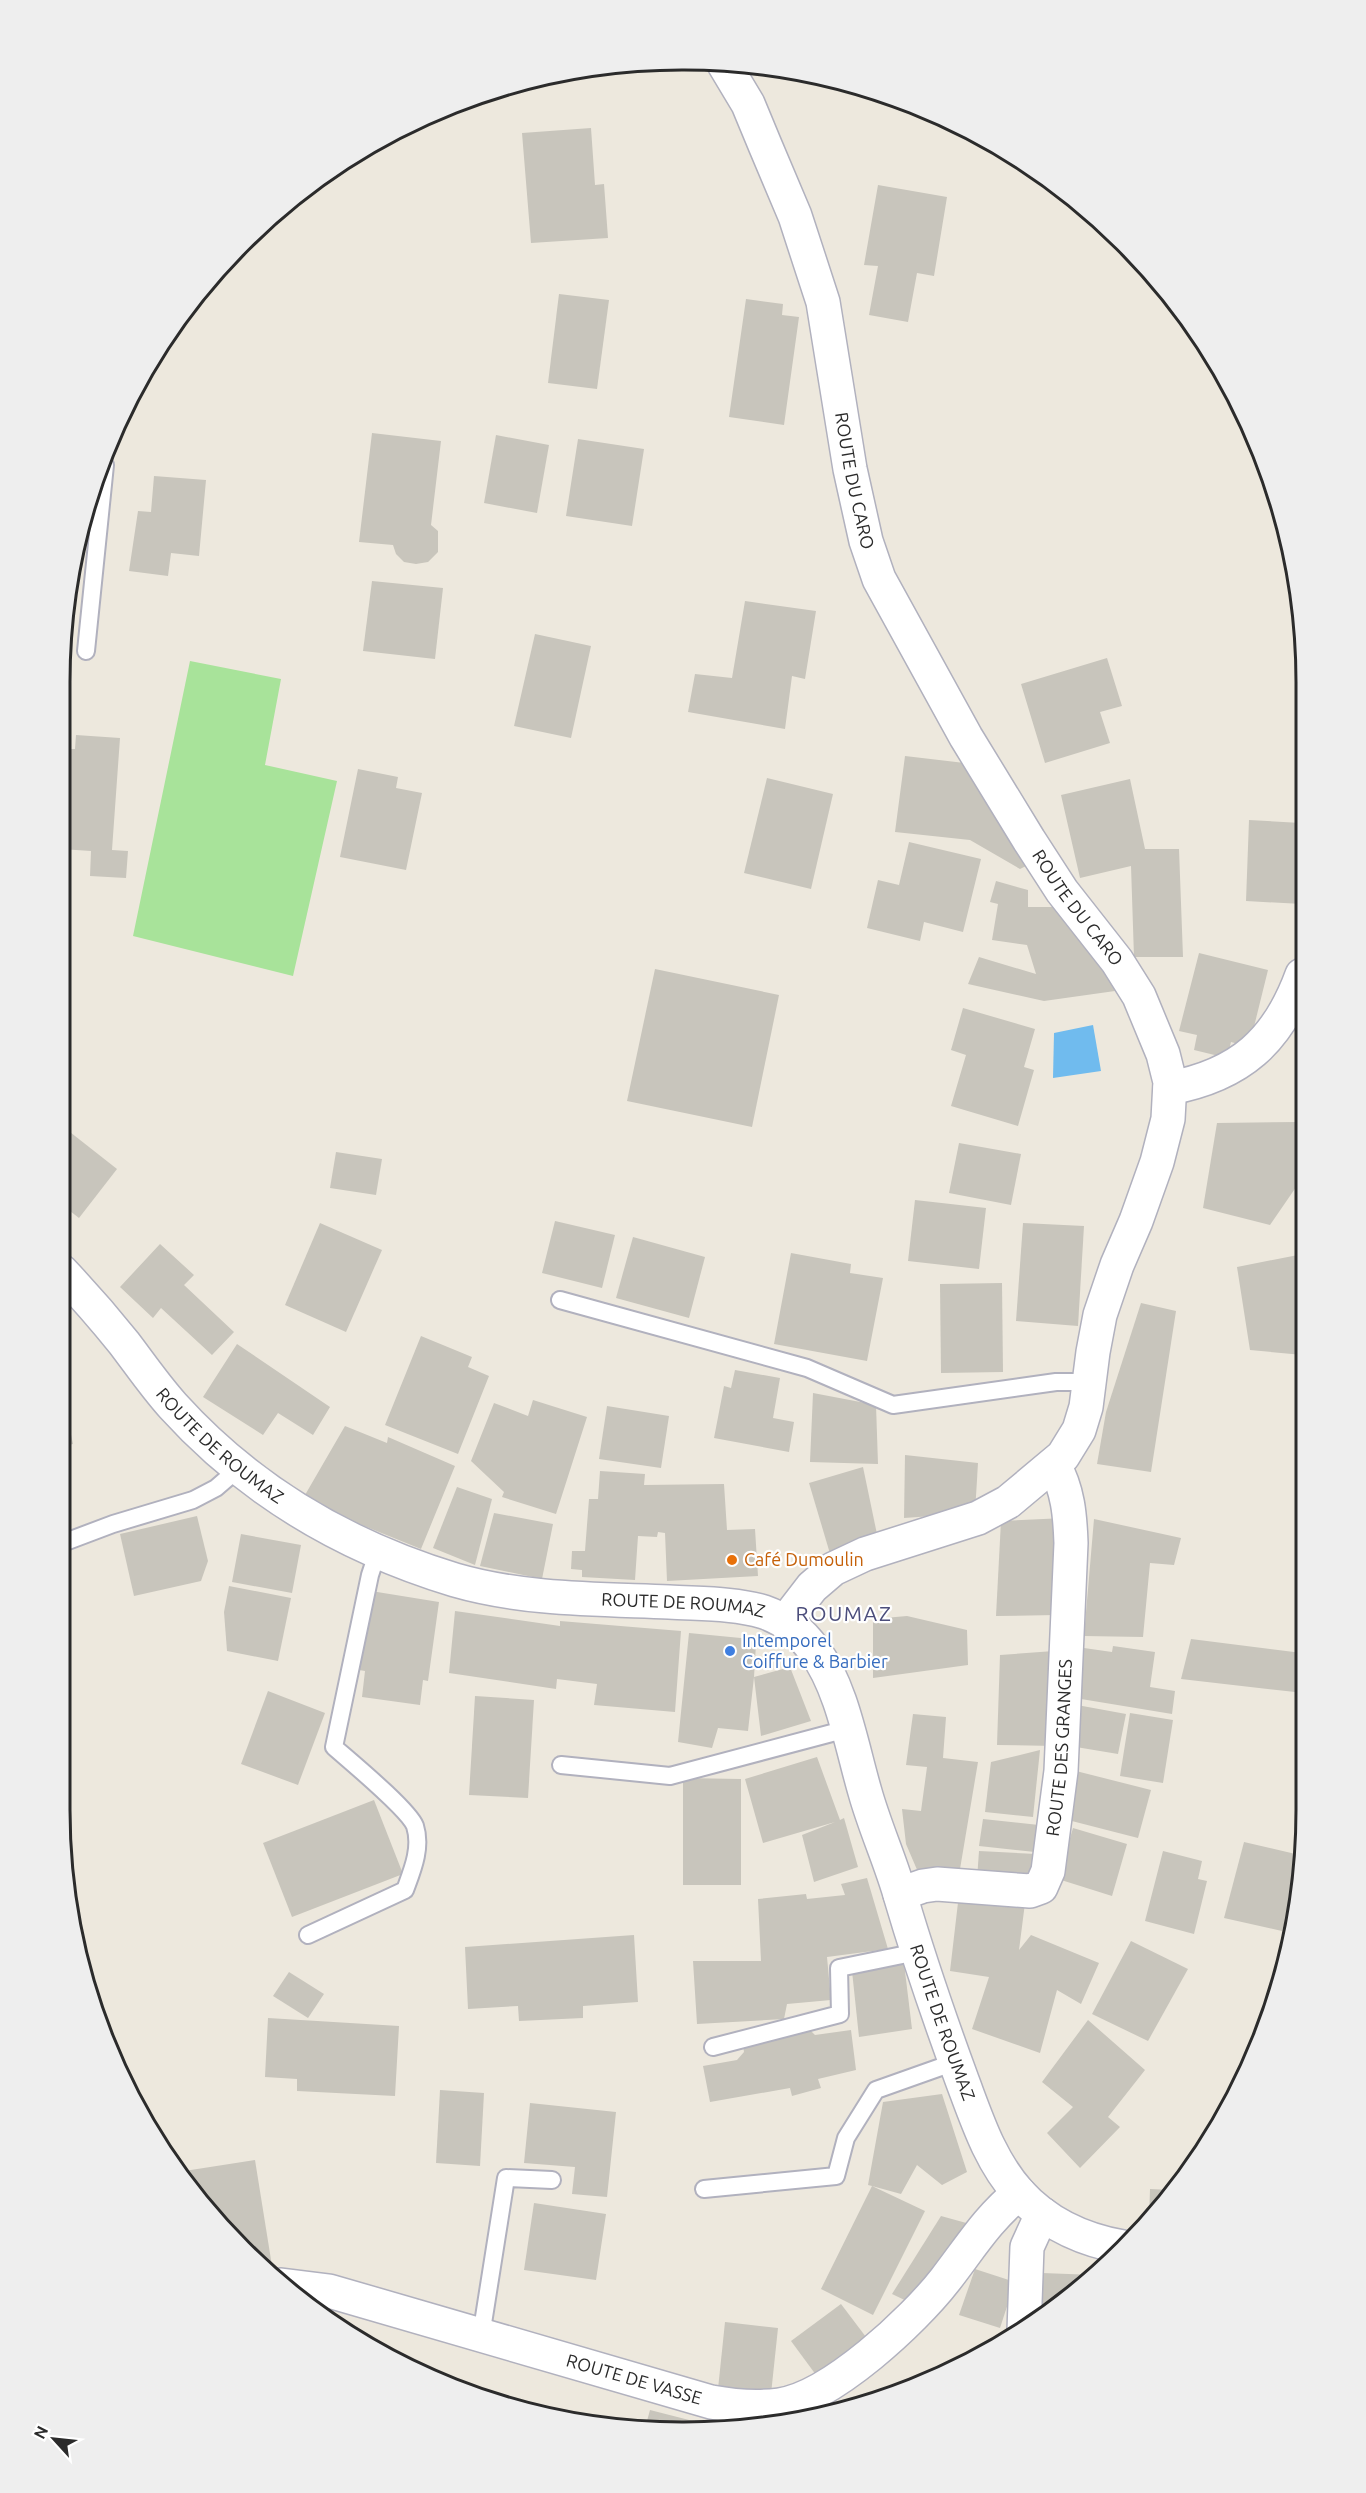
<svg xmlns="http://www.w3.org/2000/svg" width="1366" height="2493" viewBox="0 0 1366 2493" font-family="Ubuntu,sans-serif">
<rect width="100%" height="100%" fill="#ede8dd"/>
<polygon fill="#a8e39a" points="190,661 281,679 265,765 337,781 293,976 133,936"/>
<polygon fill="#70bbee" points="1093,1025 1101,1071 1053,1078 1054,1033"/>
<g fill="#c8c5bc">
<polygon points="591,128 595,185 604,184 608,238 531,243 522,133"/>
<polygon points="878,185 947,197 934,276 917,273 908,322 869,315 878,266 864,265"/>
<polygon points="559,294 609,300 597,389 548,383"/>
<polygon points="746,299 783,304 782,315 799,317 784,425 729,417"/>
<polygon points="372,433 441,441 431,525 438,531 438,552 428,562 416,564 404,562 396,554 393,545 359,542"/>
<polygon points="496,435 549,445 537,513 484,503"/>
<polygon points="578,439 644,449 632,526 566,516"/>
<polygon points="154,476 206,480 199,556 171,553 168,576 129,571 138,511 151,512"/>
<polygon points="75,557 77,557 72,608 67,608"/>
<polygon points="372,581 443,588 435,659 363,651"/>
<polygon points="745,601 816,611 805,679 792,676 785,729 688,712 695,674 732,678"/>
<polygon points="535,634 591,646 571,738 514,726"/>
<polygon points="1107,658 1122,706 1100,712 1110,743 1045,763 1021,684"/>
<polygon points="76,735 120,738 112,850 128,851 126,878 90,876 91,851 61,849 61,775 66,776 68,749 75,749"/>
<polygon points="905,756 973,764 1030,864 1020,869 970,840 895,832"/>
<polygon points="358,769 398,777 396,788 422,793 406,870 340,857"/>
<polygon points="767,778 833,794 811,889 744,873"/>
<polygon points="1130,779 1145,849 1179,849 1183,957 1134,957 1131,866 1080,878 1061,795"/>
<polygon points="1249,820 1301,823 1302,904 1246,901"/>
<polygon points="909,842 981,859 963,932 924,922 920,941 867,928 878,880 899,885"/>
<polygon points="996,881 1028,890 1028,907 1062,907 1098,953 1115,991 1044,1001 968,984 979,957 1036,974 1027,945 992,940 998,904 990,902"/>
<polygon points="1199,953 1268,970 1249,1047 1231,1042 1227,1058 1194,1050 1197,1035 1179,1031"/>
<polygon points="655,969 779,995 752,1127 627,1101"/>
<polygon points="963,1008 1035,1029 1024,1067 1034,1070 1018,1126 951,1106 966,1055 951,1050"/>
<polygon points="1298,1122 1302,1142 1303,1177 1270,1225 1203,1208 1217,1123"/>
<polygon points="61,1125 117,1169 79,1218 61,1204"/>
<polygon points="959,1143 1021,1154 1011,1205 949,1193"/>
<polygon points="336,1152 382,1159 376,1195 330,1188"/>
<polygon points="915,1200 986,1208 979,1269 908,1261"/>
<polygon points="555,1221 615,1235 602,1288 542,1273"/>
<polygon points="320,1223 382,1250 346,1332 285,1305"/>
<polygon points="1023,1223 1084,1226 1078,1326 1016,1321"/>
<polygon points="633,1237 705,1257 689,1318 616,1298"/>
<polygon points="160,1244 194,1275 184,1285 234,1332 212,1355 161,1308 153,1318 120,1287"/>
<polygon points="791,1253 851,1264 850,1273 883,1278 867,1361 774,1344"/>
<polygon points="1303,1254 1303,1355 1250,1350 1237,1267"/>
<polygon points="1002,1283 1003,1372 941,1373 940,1284"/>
<polygon points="1141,1303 1176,1311 1151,1472 1097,1464 1106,1412"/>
<polygon points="421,1336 472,1357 468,1367 489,1376 458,1454 385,1425"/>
<polygon points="237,1344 330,1407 313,1435 278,1413 263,1435 203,1397"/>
<polygon points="735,1370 780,1378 773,1418 794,1422 789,1452 714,1438 724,1386 731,1388"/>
<polygon points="813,1393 876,1405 878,1464 810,1462"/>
<polygon points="533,1400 587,1417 556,1514 502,1497 504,1492 471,1461 494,1403 528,1416"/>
<polygon points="607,1406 669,1416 661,1468 599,1459"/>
<polygon points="66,1411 73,1444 60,1447 60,1412"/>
<polygon points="345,1426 387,1443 388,1437 455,1466 421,1549 347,1519 305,1495"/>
<polygon points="905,1455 978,1463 975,1513 904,1518"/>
<polygon points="863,1467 878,1539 831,1557 809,1483"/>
<polygon points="600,1471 645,1474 644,1485 724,1484 727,1530 755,1529 758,1576 667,1581 665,1533 658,1532 657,1537 638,1536 635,1580 582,1577 582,1570 571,1569 572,1551 585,1551 589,1499 598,1499"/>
<polygon points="457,1487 492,1499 475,1565 433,1548"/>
<polygon points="494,1513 553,1524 542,1579 480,1566"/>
<polygon points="197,1516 208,1561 201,1581 134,1596 120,1534"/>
<polygon points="1065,1518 1056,1615 996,1616 1001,1521"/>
<polygon points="1094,1519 1181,1538 1174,1565 1150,1563 1143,1637 1084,1636"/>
<polygon points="241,1534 301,1545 292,1593 232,1582"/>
<polygon points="229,1586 291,1598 278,1661 227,1651 224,1612"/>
<polygon points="371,1591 439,1602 428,1681 423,1680 420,1705 362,1697 365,1671 359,1670"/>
<polygon points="455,1611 560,1626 560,1621 681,1631 675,1712 594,1705 597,1684 557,1679 556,1689 449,1673"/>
<polygon points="907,1616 967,1630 968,1665 873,1678 873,1619"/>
<polygon points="689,1633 751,1639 756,1644 754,1677 790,1667 811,1721 761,1736 754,1677 748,1731 718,1728 712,1748 678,1742"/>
<polygon points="1191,1639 1302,1653 1295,1692 1181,1679"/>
<polygon points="1113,1646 1155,1652 1150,1687 1175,1691 1172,1714 1069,1697 1077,1647 1112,1652"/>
<polygon points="1054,1651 1055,1746 997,1745 1000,1655"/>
<polygon points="268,1691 325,1713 298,1785 241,1764"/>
<polygon points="475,1696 534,1700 528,1798 469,1795"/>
<polygon points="1077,1705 1126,1714 1118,1754 1070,1746"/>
<polygon points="1130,1713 1173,1720 1163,1783 1120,1776"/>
<polygon points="913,1714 946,1717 943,1758 978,1762 959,1875 918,1872 906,1844 902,1809 921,1811 927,1767 906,1765"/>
<polygon points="1040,1750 1033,1817 985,1812 991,1762"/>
<polygon points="817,1757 840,1820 844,1818 858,1867 814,1882 802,1835 835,1822 763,1843 745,1779"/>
<polygon points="1076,1771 1151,1790 1138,1838 1064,1819"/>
<polygon points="683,1778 741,1779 741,1885 683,1885"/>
<polygon points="374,1800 403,1874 292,1917 263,1843"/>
<polygon points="983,1819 1039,1825 1035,1852 979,1846"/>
<polygon points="1073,1828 1127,1844 1112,1896 1058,1879"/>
<polygon points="1244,1842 1304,1856 1282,1931 1224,1918"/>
<polygon points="979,1851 1036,1854 1034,1883 977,1879"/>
<polygon points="1163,1851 1202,1861 1198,1879 1207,1881 1194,1934 1145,1921"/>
<polygon points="867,1878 888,1949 827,1957 831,2000 787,2004 784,2019 697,2024 693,1961 761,1961 758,1899 806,1894 807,1899 845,1895 841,1884"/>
<polygon points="959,1894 1025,1903 1019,1950 1031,1935 1099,1963 1081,2004 1057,1990 1040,2053 972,2029 989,1977 950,1971"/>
<polygon points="634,1935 638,2002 583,2006 583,2018 519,2021 518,2006 468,2009 465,1947"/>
<polygon points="1131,1941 1188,1969 1148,2041 1092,2014"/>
<polygon points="904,1963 912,2029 859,2037 852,1971"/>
<polygon points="289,1972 324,1994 308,2018 273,1996"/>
<polygon points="268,2018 399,2026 395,2096 297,2091 297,2079 265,2077"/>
<polygon points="1088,2020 1145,2070 1108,2117 1120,2127 1080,2168 1047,2133 1073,2107 1042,2082"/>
<polygon points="851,2030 856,2070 818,2079 821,2088 792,2096 790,2088 710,2102 703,2066 737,2060 744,2052 743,2045 811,2031 815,2035"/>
<polygon points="440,2090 484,2093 480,2166 436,2163"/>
<polygon points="942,2094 967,2172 942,2185 917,2165 901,2194 872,2186 925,2211 873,2315 821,2289 872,2186 868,2185 883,2102"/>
<polygon points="530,2103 616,2112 607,2197 572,2194 575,2167 524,2163"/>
<polygon points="255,2160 272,2266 262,2267 189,2190 178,2172"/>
<polygon points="1179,2187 1177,2190 1149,2220 1150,2189 1172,2190"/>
<polygon points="534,2203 606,2214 596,2280 524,2270"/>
<polygon points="941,2216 970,2224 913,2304 892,2294"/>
<polygon points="975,2269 1015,2282 1000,2328 959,2315"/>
<polygon points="1042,2273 1095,2275 1094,2278 1035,2324"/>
<polygon points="841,2304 869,2341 819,2379 791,2341"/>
<polygon points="725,2322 778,2328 771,2394 718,2389"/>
<polygon points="344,2325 371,2339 368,2345 341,2330"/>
<polygon points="391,2353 422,2371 421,2373 389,2356"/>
<polygon points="650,2410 693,2421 690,2432 644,2432"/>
</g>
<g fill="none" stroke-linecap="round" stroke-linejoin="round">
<g stroke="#b1b1be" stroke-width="20">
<g id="service">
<polyline points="86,651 105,465"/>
<polyline points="560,1300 807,1368 893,1405 1056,1382 1089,1382"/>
<polyline points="60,1544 113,1524 193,1500 216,1488 238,1469"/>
<polyline points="561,1765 670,1776 847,1729"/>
<path d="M308,1935L405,1890C412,1871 422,1848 415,1826C408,1809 351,1762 334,1747L370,1575L378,1551"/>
<polyline points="713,2047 840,2014 839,1968 917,1952"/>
<polyline points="704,2189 836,2176 846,2138 876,2090 955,2062"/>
<polyline points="481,2336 506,2178 552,2180"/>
</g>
</g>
<g stroke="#b1b1be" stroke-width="36">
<g id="minor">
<path d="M1170,1088C1240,1075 1278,1041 1302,975"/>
<path id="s1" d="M900,1894L923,1886L937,1884L1030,1891L1041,1887L1048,1871L1061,1771L1071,1543C1070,1515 1068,1490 1054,1465"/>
<path id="s2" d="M281,2285L329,2291L711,2402C733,2406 757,2408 779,2405C831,2398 914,2320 945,2280C970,2248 987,2219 1019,2193"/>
<polyline points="1024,2331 1027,2247 1042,2214"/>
</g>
</g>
<g stroke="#b1b1be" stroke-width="36">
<g id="tertiary">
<path id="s3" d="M724,64L748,104L765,145L795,216L823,302L850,469L866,541L879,579L966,737L1029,840L1062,891L1117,961L1139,996L1163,1054L1170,1082L1168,1119L1157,1162L1136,1221L1117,1265L1100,1315L1093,1352L1086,1407L1079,1430L1063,1456L1008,1502L978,1518L865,1554L833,1569L812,1587L785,1622"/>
<path id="s4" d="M61,1271C83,1294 104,1318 124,1343C140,1364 155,1386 173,1406C250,1491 346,1547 455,1580C524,1600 597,1599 669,1602C700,1604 734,1603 764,1612C784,1619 802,1633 814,1650C842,1687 852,1748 865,1792C875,1828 891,1862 901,1898C919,1959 940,2020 962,2080C977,2120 990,2161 1019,2193C1047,2224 1083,2240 1123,2247"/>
</g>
</g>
<use href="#service" stroke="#fff" stroke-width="16"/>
<use href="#minor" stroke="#fff" stroke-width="33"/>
<use href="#tertiary" stroke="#fff" stroke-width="33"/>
</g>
<circle fill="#e8710a" stroke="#fff" stroke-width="2" cx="732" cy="1560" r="6"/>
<circle fill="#3f7fe0" stroke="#fff" stroke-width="2" cx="730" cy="1651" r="6"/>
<g text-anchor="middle" stroke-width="4.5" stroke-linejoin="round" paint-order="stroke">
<g font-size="18" fill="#2b2b2b" stroke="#fff">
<text dy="6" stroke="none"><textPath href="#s3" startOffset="440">ROUTE DU CARO</textPath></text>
<text dy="6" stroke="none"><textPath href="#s3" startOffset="926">ROUTE DU CARO</textPath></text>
<text dy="6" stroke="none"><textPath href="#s4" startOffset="237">ROUTE DE ROUMAZ</textPath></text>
<text dy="6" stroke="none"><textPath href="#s4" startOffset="741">ROUTE DE ROUMAZ</textPath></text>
<text dy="6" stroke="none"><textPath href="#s1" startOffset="285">ROUTE DES GRANGES</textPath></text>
<text dy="6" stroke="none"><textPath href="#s4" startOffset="1281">ROUTE DE ROUMAZ</textPath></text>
<text dy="6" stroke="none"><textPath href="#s2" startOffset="366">ROUTE DE VASSE</textPath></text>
</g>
<g font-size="18" fill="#c56008" stroke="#fff" text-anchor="start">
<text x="744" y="1566">Café Dumoulin</text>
</g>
<g font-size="18" fill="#366cbe" stroke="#fff" text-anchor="start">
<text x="742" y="1647">Intemporel<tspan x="742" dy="21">Coiffure &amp; Barbier</tspan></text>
</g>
<g font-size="21" letter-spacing="1.5" fill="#4b4d7b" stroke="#fff">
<text x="844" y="1621">ROUMAZ</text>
</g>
</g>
<path d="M0 0H1366V2493H0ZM682 70H684A612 612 0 0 1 1296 682V1810A612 612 0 0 1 684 2422H682A612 612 0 0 1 70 1810V682A612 612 0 0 1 682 70Z" fill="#eee" fill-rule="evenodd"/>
<path fill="none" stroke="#2b2b2b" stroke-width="3" d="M682 70H684A612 612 0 0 1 1296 682V1810A612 612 0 0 1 684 2422H682A612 612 0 0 1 70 1810V682A612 612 0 0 1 682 70Z"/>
<g transform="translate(54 2439) rotate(297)" stroke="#ffffff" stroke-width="4.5" paint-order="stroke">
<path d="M0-4.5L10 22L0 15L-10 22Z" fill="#2b2b2b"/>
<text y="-9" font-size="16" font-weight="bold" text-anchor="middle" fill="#2b2b2b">N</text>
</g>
</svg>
